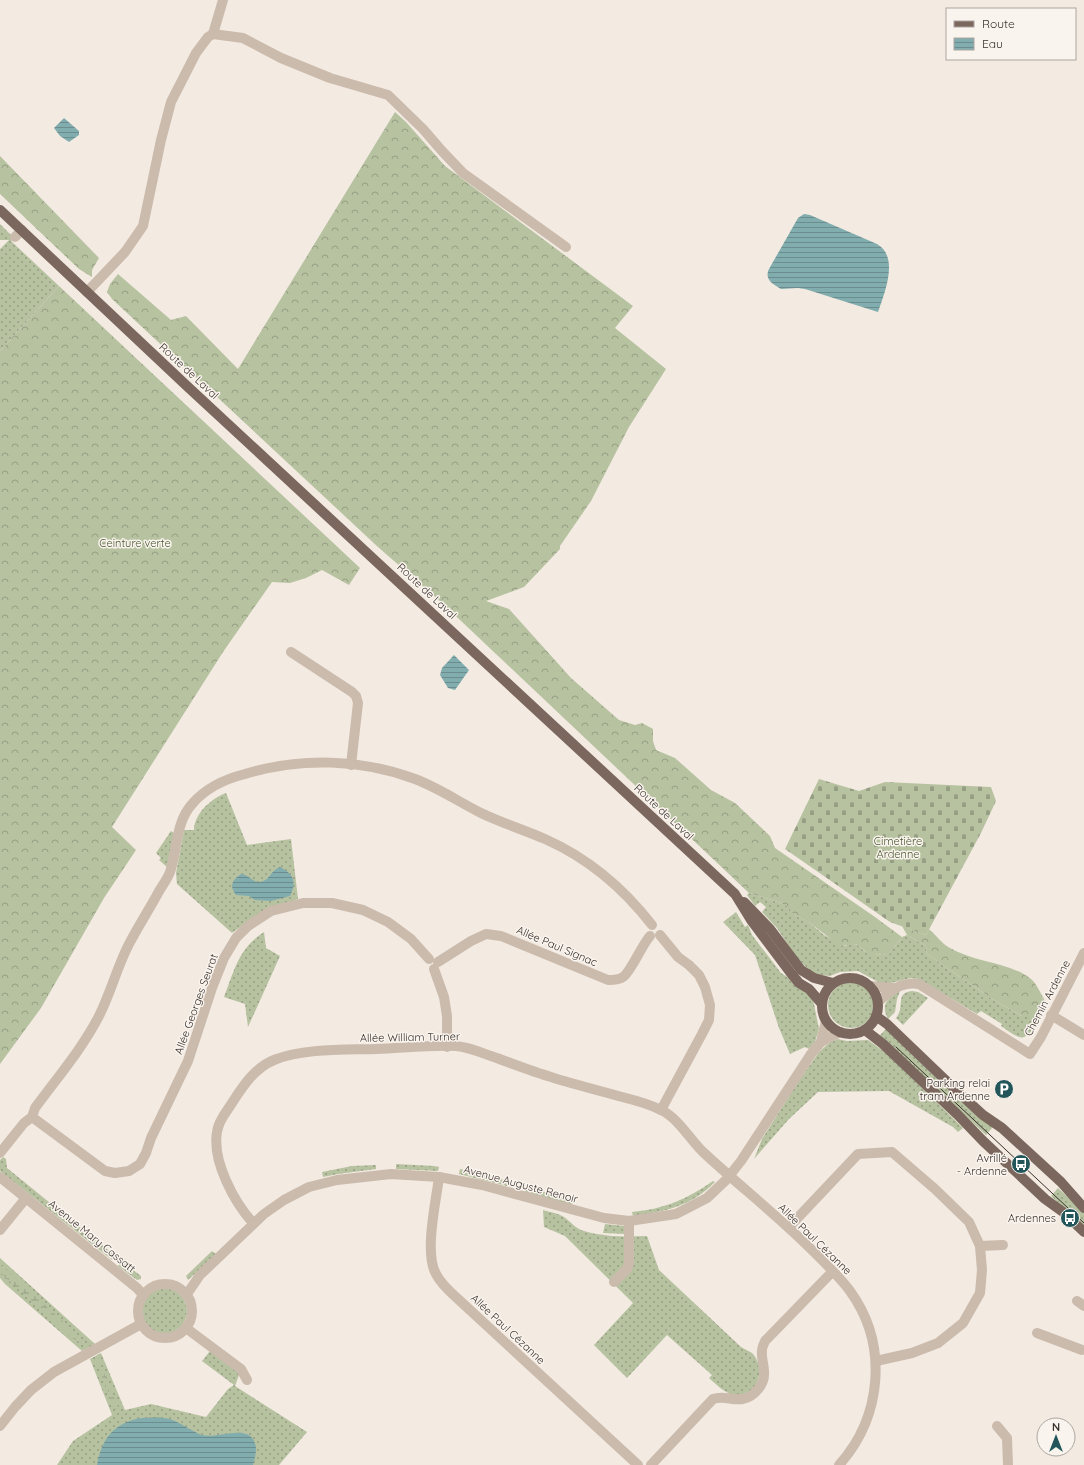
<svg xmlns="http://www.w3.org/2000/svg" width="1084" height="1465" viewBox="0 0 1084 1465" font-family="Quicksand,sans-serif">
<defs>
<pattern id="grass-dots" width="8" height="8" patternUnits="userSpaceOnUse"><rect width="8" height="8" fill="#b7c2a1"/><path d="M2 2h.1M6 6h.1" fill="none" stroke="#969e83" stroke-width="1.8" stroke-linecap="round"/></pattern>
<pattern id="forest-crowns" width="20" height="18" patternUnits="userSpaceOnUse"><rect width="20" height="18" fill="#b7c2a1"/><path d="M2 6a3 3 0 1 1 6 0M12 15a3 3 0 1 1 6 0" fill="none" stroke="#969e83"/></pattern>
<pattern id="wetland-marsh" width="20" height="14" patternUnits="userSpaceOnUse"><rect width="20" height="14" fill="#b7c2a1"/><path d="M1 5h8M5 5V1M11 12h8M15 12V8" fill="none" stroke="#969e83"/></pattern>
<pattern id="cemetery-stones" width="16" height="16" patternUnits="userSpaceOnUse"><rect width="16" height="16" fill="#b7c2a1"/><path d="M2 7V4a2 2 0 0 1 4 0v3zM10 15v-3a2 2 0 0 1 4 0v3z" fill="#969e83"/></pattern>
<pattern id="water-rules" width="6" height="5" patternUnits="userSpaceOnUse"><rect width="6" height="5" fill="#81adaf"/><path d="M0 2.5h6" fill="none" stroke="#6b8d8f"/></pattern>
</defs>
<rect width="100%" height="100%" fill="#f3eae1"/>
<g fill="url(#grass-dots)">
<polygon points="0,224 14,238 11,241 59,286 0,351 0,249 9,240 0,240"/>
<path d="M226,793L247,845L291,839L298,899L254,917L232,933L177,884L176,873L184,830H194C194,826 195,822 197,818C202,807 215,797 226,793Z"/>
<polygon points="171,831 174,833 167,867 159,860 161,858 156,853"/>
<path d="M749,893L781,903L789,907L793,914L810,923L824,935L845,946C861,939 859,952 872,954C877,955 883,954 889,954L902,937L907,935L926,946L927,954L995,1001L1022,1016L1039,1008L1043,997C1044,999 1045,1001 1045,1003C1045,1012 1032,1035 1024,1037C1017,1039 1006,1029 1001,1026L1002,1024L981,1011L977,1014L919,979L910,978L887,984L880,983L858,971L840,972L830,976L819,975L811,972L796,957L777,928L762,912L766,907L760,902L755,906L747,895Z"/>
<polygon points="736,912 745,927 748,925 752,935 781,973 792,980 813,999 819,1029 815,1042 809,1049 805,1047 790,1054 779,1028 755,955 723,922"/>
<path d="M264,932L266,948L280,956L248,1027L245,1004L224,997C235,969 238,949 264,932Z"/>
<circle cx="851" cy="1005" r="23"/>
<path d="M900,991L897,999L895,1012L888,1019C880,1004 888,998 900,991Z"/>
<path d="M912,991L918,992L928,998L903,1025L896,1018C906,1006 894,993 912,991Z"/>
<polygon points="887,1028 993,1127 986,1135 879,1036"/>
<polygon points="838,1039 847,1041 868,1040 890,1056 963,1128 958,1132 953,1127 889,1091 818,1092 789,1119 754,1159 762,1139 798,1082 819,1052 829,1043"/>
<polygon points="3,1157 6,1159 7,1168 108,1250 116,1252 116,1255 112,1260 0,1171 0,1160"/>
<polygon points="396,1164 434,1166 439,1167 438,1171 396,1169"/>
<polygon points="376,1165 376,1169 338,1174 323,1177 322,1172 352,1166"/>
<polygon points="460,1169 508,1181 507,1186 459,1174"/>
<path d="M713,1181L715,1182C690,1207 666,1211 633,1216L632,1212C665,1209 687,1199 713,1181Z"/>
<polygon points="527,1187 573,1200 572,1205 525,1192"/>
<polygon points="1058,1188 1084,1212 1084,1226 1051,1196"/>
<path d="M543,1210C549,1212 558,1213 564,1217C571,1222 576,1229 584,1231C604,1237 627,1237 647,1236L659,1270L741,1347C744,1349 749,1351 752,1353C767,1368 758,1397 735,1395C725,1394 716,1384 709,1378L712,1375L667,1335L627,1378L594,1345L633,1303L565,1236L544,1227Z"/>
<polygon points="605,1224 625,1226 625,1234 603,1233"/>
<polygon points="212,1251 216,1254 188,1280 186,1276"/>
<polygon points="0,1258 95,1344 82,1351 5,1284 0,1278"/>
<polygon points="123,1259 125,1259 128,1266 141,1276 141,1279 137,1280 118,1266"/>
<circle cx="164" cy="1311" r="23"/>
<polygon points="210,1351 238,1370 239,1375 235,1386 307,1432 279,1465 57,1465 73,1441 112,1415 90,1359 101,1353 125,1410 151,1404 206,1417 228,1389 234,1385 202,1361"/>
</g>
<g fill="url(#forest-crowns)">
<polygon points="395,112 406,122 445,166 633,306 615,328 666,369 629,427 591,501 560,546 560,549 524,587 486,601 509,609 571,678 619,720 635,725 642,723 653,729 653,741 656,750 675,758 711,790 735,803 770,836 775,848 875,917 902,937 889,954 870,955 856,944 840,946 810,923 793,914 788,907 781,903 749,893 441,602 378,547 112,299 107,292 110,284 118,274 171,320 186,316 238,369"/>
<polygon points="0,156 99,258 92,270 92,277 79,269 0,194"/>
<polygon points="59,286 360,568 349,585 322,570 306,578 290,583 272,582 223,652 112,827 136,850 104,898 41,1008 0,1064 0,351"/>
<path d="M902,926L926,935L929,929C936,935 942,944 950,948C973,962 1012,963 1031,979C1036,983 1040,992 1043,997L1039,1008L1030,1017L1022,1016L995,1001L927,954L926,946L907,935Z"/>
</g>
<g fill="url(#wetland-marsh)">
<polygon points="0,1264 84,1341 79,1343 7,1279 0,1272"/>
<polygon points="98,1358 118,1407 115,1409 95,1359"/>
</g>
<polygon fill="url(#cemetery-stones)" points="819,779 859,791 885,782 991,787 996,801 981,833 926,935 890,922 785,849"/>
<g fill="url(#water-rules)">
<polygon points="64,118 79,131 79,135 69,142 60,136 54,128"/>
<path d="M804,214L810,215L877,244C900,257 884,294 878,312L805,289L798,288L781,289C773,284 764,280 769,269L798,218Z"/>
<polygon points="454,655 469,670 455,690 448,688 440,675 442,668"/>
<path d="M280,867C294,874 297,882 290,896L271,901L255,900L249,896L236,895C229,886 232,880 241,874C248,874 252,882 259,882C269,882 271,870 280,867Z"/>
<path d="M141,1418C152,1418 165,1416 175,1421C184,1425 193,1432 202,1435C218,1439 246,1424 254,1441C258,1448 255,1458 253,1465H97C102,1438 114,1423 141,1418Z"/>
</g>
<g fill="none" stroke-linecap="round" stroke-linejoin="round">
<g stroke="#cbbbad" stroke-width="10">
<polyline points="213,34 223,0"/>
<polyline points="15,237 22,230"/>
<polyline points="87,292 125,252 143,226 161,140 171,102 196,53 208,37 213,34 243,38 281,58 330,78 388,95 423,129 442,151 463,173 566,247"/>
<polyline points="291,652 352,692 356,696 358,703 351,765"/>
<polyline points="660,935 678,957 689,965 699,975 705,987 710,1005 709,1020 702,1034 661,1110"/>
<path d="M438,962L471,941L486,934L501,936L608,980C613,980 619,980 623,977C630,973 642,945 650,936"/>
<polyline points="434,969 444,997 447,1016 447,1047"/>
<polyline points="870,986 894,988"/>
<path d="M878,1002C890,991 901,981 919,984L1030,1054L1041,1037L1084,953"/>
<polyline points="1051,1015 1084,1035"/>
<polyline points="821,1042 826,1021"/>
<polyline points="32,1117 105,1171 115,1173 129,1171 140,1164 146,1153 151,1138 188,1061 212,988 224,958 236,938 248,926 271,911 303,903 332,903 363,910 388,922 411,939 429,959"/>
<path d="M0,1153L24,1123L32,1117L35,1108C57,1078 82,1049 99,1016C111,992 117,967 129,944C138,927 148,911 157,895C161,887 167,880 170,872C178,849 175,822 193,803C207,787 225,779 245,774C301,757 361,759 415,779C439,788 459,802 481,813C502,823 524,830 545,839C588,858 624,889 652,925"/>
<polyline points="0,1177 137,1288 143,1295"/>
<path d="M439,1177C436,1202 424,1253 436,1274C441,1284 450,1292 458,1299L638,1465"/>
<path d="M253,1223C234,1202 212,1161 217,1132C218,1124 223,1116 228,1109C240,1091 252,1069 274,1060C304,1048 345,1050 377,1049C403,1048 430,1045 456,1046C468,1047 480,1052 491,1056C511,1063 531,1071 551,1077C576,1085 601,1091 626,1098C638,1101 651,1105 661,1110C678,1118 689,1138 702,1151C737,1184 776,1214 811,1249C824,1262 839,1276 850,1291C889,1345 882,1417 839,1465"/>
<polyline points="789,1227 858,1154 892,1152 935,1189 969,1222 980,1246 982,1270 980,1293 963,1323 938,1343 912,1353 876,1361"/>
<polyline points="0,1230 26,1198"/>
<polyline points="980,1246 1003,1245"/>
<polyline points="614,1282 627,1269 629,1264 629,1221"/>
<circle cx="165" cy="1311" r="27"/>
<polyline points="187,1294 200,1275 264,1214 284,1200 309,1187 337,1180 391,1174 439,1177 482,1185 604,1218 629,1221 676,1214 707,1198 726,1180 741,1161 811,1054 821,1042 840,1032"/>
<polyline points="1077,1301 1084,1306"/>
<polyline points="186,1328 241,1369 247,1380"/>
<polyline points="1037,1333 1082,1350"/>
<polyline points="0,1426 15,1407 31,1390 54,1372 141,1324"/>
<polyline points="997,1426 1007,1438 1008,1465"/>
<path d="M651,1465L713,1399C724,1395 732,1401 743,1399C755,1396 765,1384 764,1372C764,1365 761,1357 762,1350C762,1347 764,1344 765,1341L833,1271"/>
</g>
<g stroke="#7b675d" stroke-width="10">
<polyline points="0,210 188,387 735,894 751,920 790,972 799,983 809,989 822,1004"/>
<polyline points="744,902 770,929 801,970 814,978 833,983"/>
<circle cx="850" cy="1006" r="28"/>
<polyline points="876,1016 887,1024 958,1092 983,1115 1002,1128 1061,1182 1084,1208"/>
<polyline points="865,1030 883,1044 958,1115 983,1141 1045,1199 1063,1212 1084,1232"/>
</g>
<polyline stroke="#39302b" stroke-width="1" points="896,1047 1084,1223"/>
</g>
<defs>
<g id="parking-disc" transform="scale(1)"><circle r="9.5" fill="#22565a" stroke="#faf4ee"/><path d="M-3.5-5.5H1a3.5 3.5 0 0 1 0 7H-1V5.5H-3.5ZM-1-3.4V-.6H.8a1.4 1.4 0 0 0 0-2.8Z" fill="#fff"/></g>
<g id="bus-disc" transform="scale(1)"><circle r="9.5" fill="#22565a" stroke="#faf4ee"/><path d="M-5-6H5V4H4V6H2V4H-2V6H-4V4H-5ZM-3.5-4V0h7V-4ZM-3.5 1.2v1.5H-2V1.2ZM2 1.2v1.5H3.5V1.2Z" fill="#fff"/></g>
</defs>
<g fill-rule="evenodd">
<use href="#parking-disc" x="1004" y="1089"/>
<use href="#bus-disc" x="1021" y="1164"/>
<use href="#bus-disc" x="1070" y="1218"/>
</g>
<g text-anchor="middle" stroke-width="3" stroke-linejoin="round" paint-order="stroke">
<g font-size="11" fill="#39302b" stroke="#faf4ee">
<text transform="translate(189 371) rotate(43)" y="4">Route de Laval</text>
<text transform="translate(427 591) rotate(43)" y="4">Route de Laval</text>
<text transform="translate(664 812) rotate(43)" y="4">Route de Laval</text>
<text transform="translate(557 946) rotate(23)" y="4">Allée Paul Signac</text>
<text transform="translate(1047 998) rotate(-62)" y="4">Chemin Ardenne</text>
<text transform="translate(196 1004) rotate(-70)" y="4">Allée Georges Seurat</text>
<text transform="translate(410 1037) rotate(-1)" y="4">Allée William Turner</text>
<text transform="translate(521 1184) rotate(15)" y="4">Avenue Auguste Renoir</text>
<text transform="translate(92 1236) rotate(39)" y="4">Avenue Mary Cassatt</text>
<text transform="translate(815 1239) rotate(44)" y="4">Allée Paul Cézanne</text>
<text transform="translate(508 1329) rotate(43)" y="4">Allée Paul Cézanne</text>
</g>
<g font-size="11" fill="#495730" stroke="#faf4ee">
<text x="135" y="547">Ceinture verte</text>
<text x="898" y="845">Cimetière<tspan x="898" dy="13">Ardenne</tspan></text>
</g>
<g font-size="11" fill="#39302b" stroke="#faf4ee" text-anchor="end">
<text x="990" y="1087">Parking relai<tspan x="990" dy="13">tram Ardenne</tspan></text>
<text x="1007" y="1162">Avrillé<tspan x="1007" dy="13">- Ardenne</tspan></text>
<text x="1056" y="1222">Ardennes</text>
</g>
</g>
<rect x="946" y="8" width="130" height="52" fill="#faf4ee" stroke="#ada6a0"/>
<rect x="954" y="21" width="20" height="6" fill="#7b675d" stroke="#ada6a0"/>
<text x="982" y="28" font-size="12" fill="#39302b">Route</text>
<rect x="954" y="38" width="20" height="12" fill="url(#water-rules)" stroke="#ada6a0"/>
<text x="982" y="48" font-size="12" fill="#39302b">Eau</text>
<g transform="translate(1056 1437)"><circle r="19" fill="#faf4ee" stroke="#ada6a0"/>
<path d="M0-3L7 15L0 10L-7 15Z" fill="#22565a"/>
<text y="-6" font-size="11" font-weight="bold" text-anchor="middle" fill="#39302b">N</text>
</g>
</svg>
